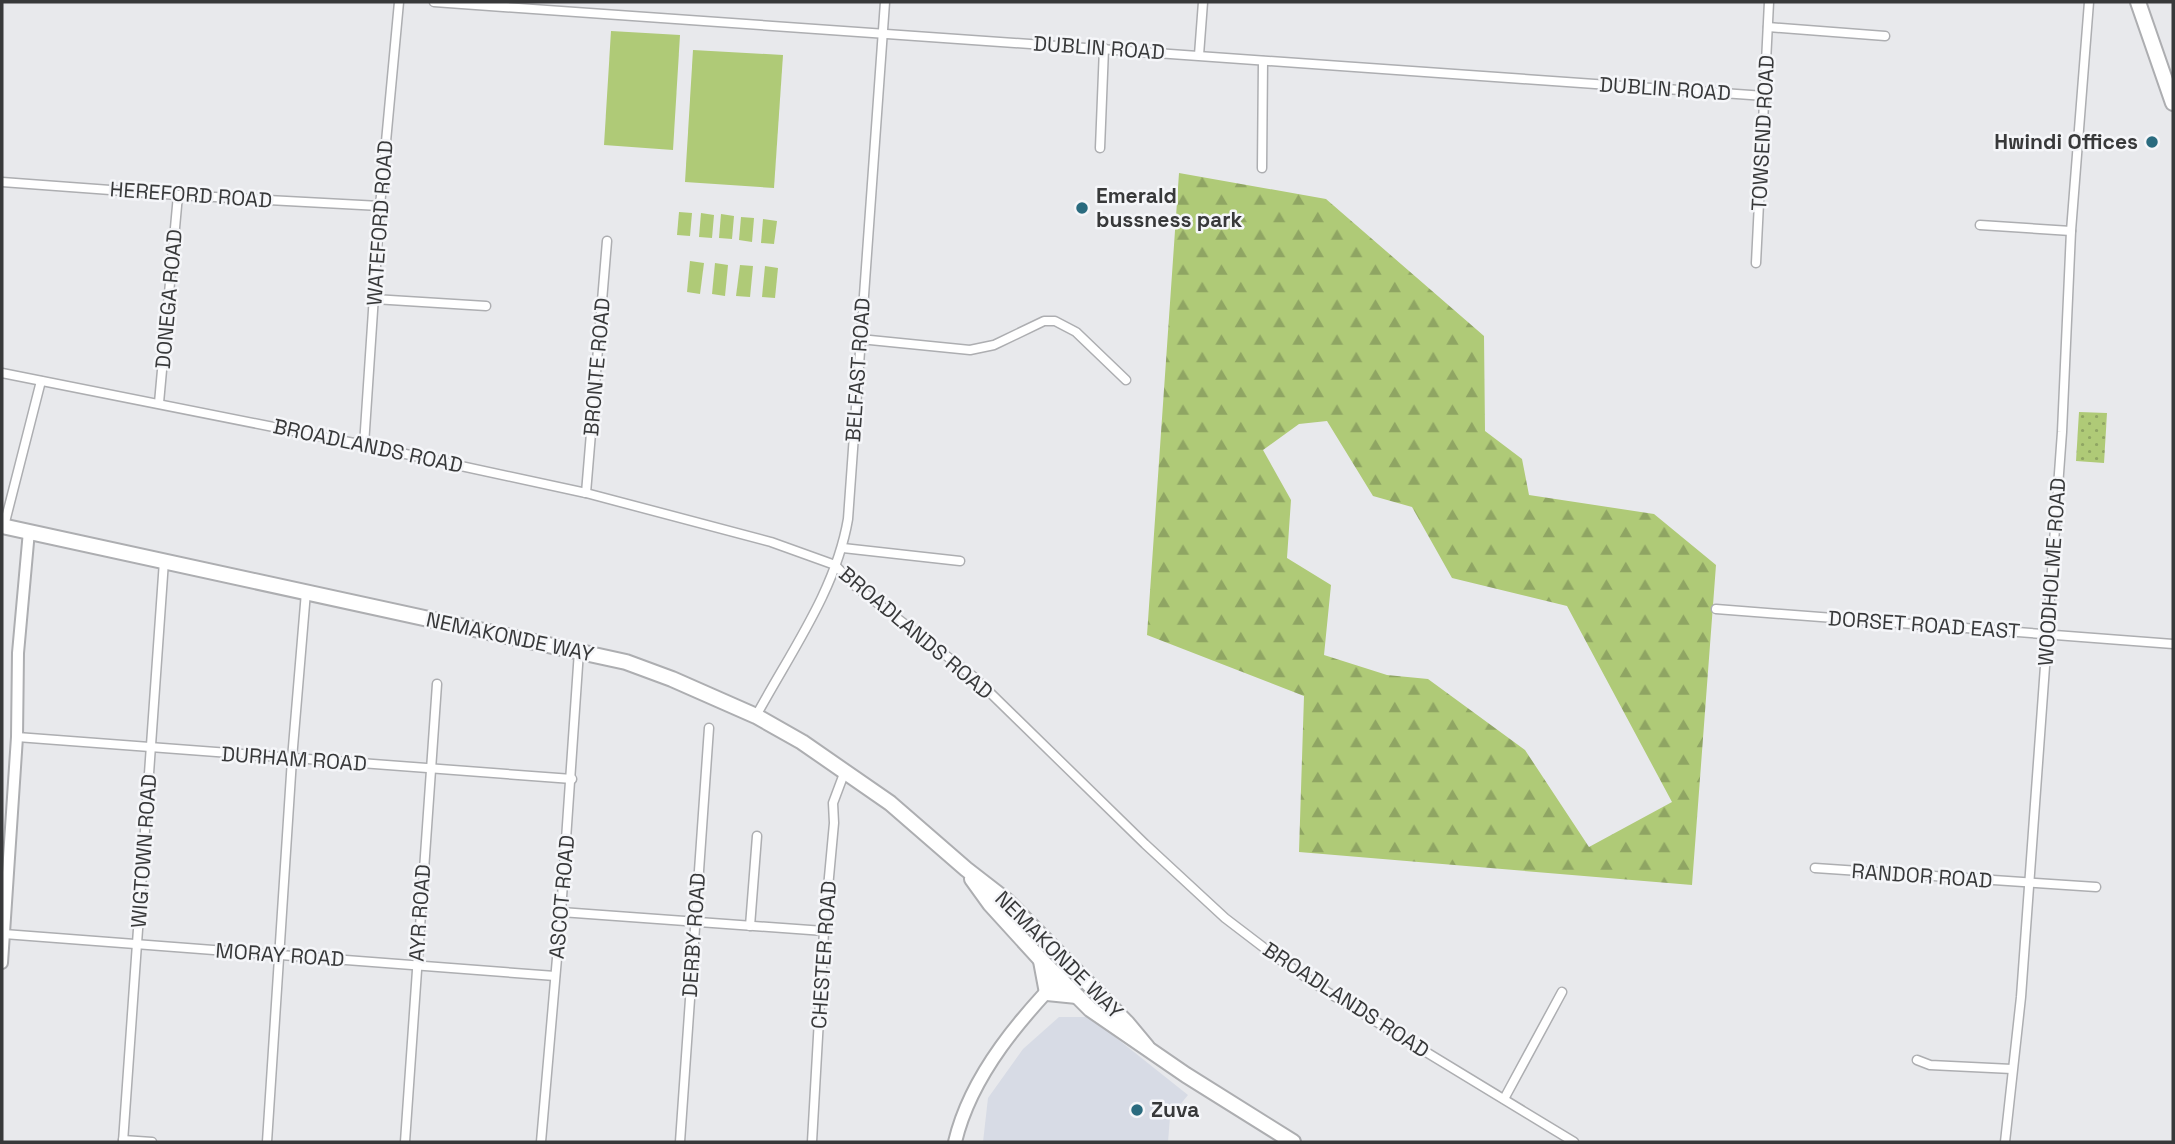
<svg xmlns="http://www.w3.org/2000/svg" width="2175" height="1144" viewBox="0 0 2175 1144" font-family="'Space Grotesk',sans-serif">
<defs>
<pattern id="forest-firs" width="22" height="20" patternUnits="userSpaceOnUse" patternTransform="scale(1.75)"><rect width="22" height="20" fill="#afca77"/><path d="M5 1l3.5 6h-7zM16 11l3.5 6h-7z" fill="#8fa563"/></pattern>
<pattern id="park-dots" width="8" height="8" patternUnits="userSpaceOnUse" patternTransform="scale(1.75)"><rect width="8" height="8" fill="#afca77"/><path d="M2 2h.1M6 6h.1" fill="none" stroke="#8fa563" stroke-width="1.8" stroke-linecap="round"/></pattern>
</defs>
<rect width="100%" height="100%" fill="#e8e9ec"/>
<polygon fill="#d7dbe5" points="1059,1017 1090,1017 1188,1095 1170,1117 1168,1142 983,1142 988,1098 1023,1049"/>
<path fill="url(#forest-firs)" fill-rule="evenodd" d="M1179,173L1326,199L1484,336L1485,431L1522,459L1529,495L1654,514L1716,565L1692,885L1299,852L1304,696L1147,635ZM1327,421L1373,496L1412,507L1452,578L1567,606L1672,802L1589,847L1525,750L1428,679L1387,675L1324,655L1331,585L1287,558L1291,500L1263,450L1299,424Z"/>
<polygon fill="url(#park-dots)" points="2079,412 2107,413 2104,463 2076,461"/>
<g fill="#afca77">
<polygon points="611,31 680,35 673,150 604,145"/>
<polygon points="693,50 783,55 774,188 685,182"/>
<polygon points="679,212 692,213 690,236 677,235"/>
<polygon points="701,213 714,215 712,238 699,237"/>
<polygon points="721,214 734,216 732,239 719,238"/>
<polygon points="741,217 754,218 752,242 739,240"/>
<polygon points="763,219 777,221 774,244 761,243"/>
<polygon points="690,261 704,263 700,294 687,292"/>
<polygon points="715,263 728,265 725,296 712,294"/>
<polygon points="740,265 753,266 750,297 736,296"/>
<polygon points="765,266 778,268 775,298 762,297"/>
</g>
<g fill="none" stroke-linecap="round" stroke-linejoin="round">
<g stroke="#adaeb1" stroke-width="11">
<g id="minor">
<polyline points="434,2 1765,96"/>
<polyline points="1768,27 1885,36"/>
<polyline points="1199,55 1203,2"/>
<polyline points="1100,148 1104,48"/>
<polyline points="1262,168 1263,61"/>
<polyline points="2,182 178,195 380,206"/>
<polyline points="1980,225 2071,231"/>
<polyline points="1756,263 1769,2"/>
<polyline points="374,299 486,306"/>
<polyline points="860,339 970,350 994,345 1044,321 1055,321 1076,332 1126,380"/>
<polyline points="2,373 364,445 586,493 771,542 835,565 855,586 974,677 1145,844 1225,918 1280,960 1329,993 1574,1142"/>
<polyline points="159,403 178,195"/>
<polyline points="364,445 380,206 399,2"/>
<polyline points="586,493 607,241"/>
<polyline points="4,526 41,381"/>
<polyline points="843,548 960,561"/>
<polyline points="1716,609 2173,644"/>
<path d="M756,716C790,653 836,590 848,519L885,2"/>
<polyline points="17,737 572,779"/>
<polyline points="1815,868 2096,887"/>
<polyline points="561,912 824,931"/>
<polyline points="750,926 757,836"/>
<polyline points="4,934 555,976"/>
<polyline points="1917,1060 1930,1065 2012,1069"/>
<polyline points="1504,1099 1562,992"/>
<polyline points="123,1140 152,1142"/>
<polyline points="123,1142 164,561"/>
<polyline points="267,1142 292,759 306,592"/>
<polyline points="405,1142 437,684"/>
<polyline points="541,1142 561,912 579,651"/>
<polyline points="680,1142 709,728"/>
<polyline points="812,1142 824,931 834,823 833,803 845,771"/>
<polyline points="2005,1142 2021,997 2062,432 2071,231 2089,2"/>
</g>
</g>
<g stroke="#adaeb1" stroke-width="14">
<polyline id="tertiary" points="2,963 17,737 18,653 29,531"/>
</g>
<g stroke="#adaeb1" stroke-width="16">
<path id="secondary" d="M955,1142C971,1074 1023,1015 1071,966"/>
</g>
<g stroke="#adaeb1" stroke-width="18">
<g id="trunk">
<polyline points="2138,2 2173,103"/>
<polyline points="2,526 626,662 672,679 756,716 802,742 890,803 966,869 1006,900 1127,1023 1147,1047"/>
<polyline points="972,879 990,904 1041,960 1090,1009 1186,1075 1293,1142"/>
<polyline points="1041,961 1047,993 1077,996"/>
</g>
</g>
<use href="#minor" stroke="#fff" stroke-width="8"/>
<use href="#tertiary" stroke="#fff" stroke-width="10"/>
<use href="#secondary" stroke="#fff" stroke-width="12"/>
<use href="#trunk" stroke="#fff" stroke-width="14"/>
</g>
<g fill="#2a6b7f" stroke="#f5f6f9" stroke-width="2.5">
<circle cx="2152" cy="142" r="7"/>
<circle cx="1082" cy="208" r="7"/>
<circle cx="1137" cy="1110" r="7"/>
</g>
<g text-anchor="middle" stroke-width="5" stroke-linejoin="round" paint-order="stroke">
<g font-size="21" fill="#38393a" stroke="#f5f6f9">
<text transform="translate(1099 48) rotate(4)" y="7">DUBLIN ROAD</text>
<text transform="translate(1665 89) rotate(4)" y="7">DUBLIN ROAD</text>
<text transform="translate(1763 133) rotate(-87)" y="7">TOWSEND ROAD</text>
<text transform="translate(191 195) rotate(4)" y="7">HEREFORD ROAD</text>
<text transform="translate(380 223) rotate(-86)" y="7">WATEFORD ROAD</text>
<text transform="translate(169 299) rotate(-85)" y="7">DONEGA ROAD</text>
<text transform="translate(597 367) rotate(-85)" y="7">BRONTE ROAD</text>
<text transform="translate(858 370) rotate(-86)" y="7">BELFAST ROAD</text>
<text transform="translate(368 446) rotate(12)" y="7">BROADLANDS ROAD</text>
<text transform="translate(2052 572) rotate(-86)" y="7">WOODHOLME ROAD</text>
<text transform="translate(1924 625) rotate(4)" y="7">DORSET ROAD EAST</text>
<text transform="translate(916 633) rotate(40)" y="7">BROADLANDS ROAD</text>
<text transform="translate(510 637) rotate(12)" y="7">NEMAKONDE WAY</text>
<text transform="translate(294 759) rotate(4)" y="7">DURHAM ROAD</text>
<text transform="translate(144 851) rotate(-86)" y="7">WIGTOWN ROAD</text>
<text transform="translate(1922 876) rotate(4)" y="7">RANDOR ROAD</text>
<text transform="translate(562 897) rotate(-85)" y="7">ASCOT ROAD</text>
<text transform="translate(420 913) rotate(-86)" y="7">AYR ROAD</text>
<text transform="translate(694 935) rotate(-86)" y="7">DERBY ROAD</text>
<text transform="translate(280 955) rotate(4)" y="7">MORAY ROAD</text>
<text transform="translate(824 955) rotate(-86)" y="7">CHESTER ROAD</text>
<text transform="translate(1059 955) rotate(45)" y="7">NEMAKONDE WAY</text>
<text transform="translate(1346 1000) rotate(33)" y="7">BROADLANDS ROAD</text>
</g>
<g font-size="21" font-weight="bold" fill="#38393a" stroke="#f5f6f9" text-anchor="start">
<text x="2138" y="149" text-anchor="end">Hwindi Offices</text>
<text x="1096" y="203">Emerald<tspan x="1096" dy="24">bussness park</tspan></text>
<text x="1151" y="1117">Zuva</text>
</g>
</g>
<rect width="2175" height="1144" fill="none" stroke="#38393a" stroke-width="7"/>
</svg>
